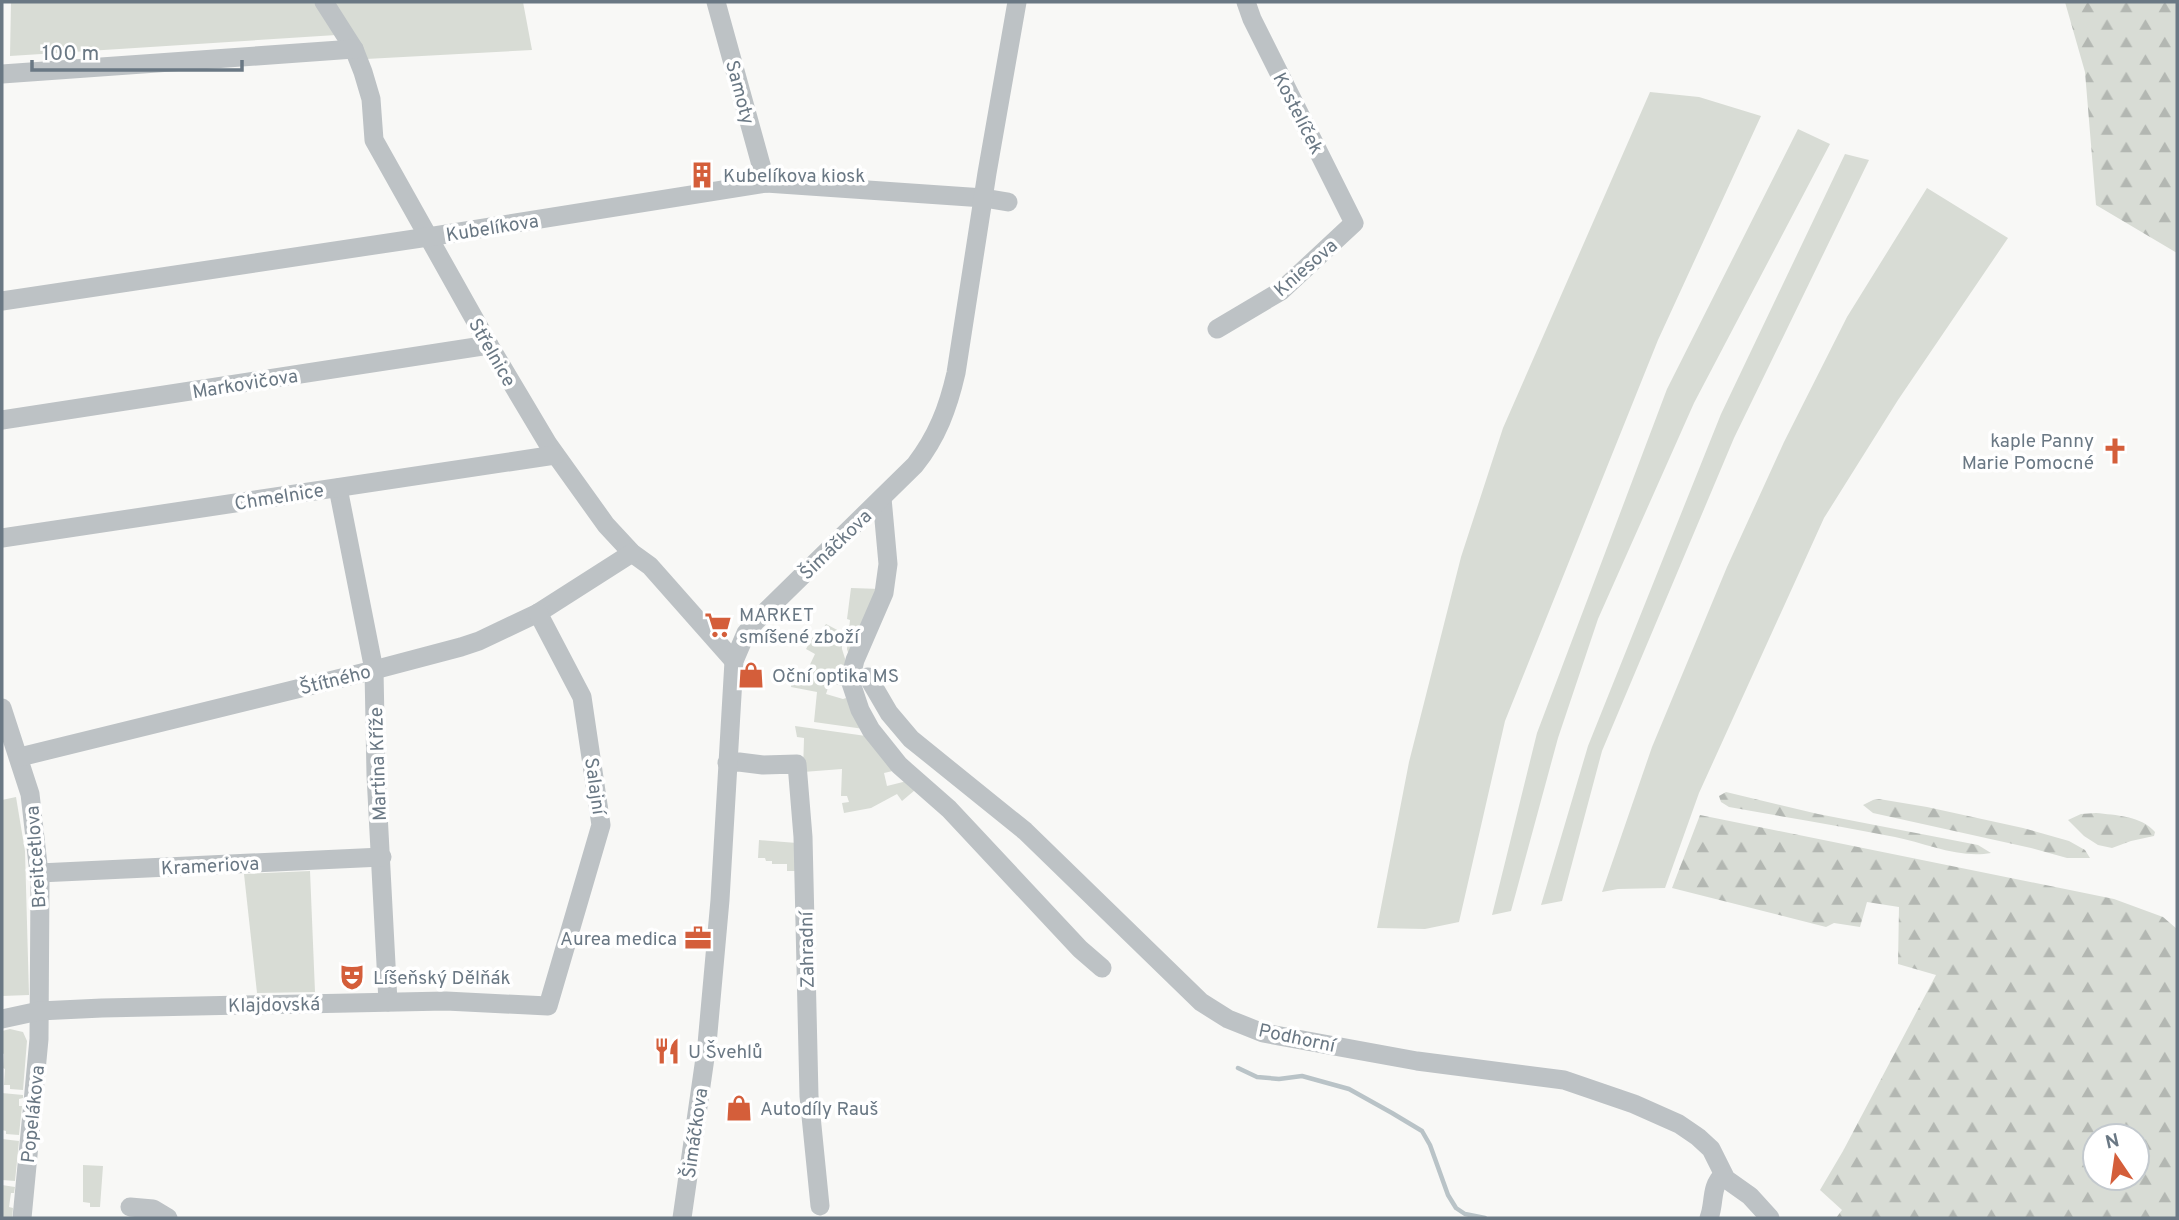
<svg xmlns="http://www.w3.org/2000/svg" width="2179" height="1220" viewBox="0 0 2179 1220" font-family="Overpass,sans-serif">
<defs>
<pattern id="forest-firs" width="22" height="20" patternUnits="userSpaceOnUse" patternTransform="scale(1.75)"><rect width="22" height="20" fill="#d8dcd5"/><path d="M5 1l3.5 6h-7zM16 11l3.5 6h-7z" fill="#b3b7b2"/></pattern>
</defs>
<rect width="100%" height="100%" fill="#f8f8f6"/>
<g fill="#d8dcd5">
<polygon points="11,2 523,2 532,50 366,59 352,34 10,56"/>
<polygon points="1650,92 1699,97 1761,116 1658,340 1505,721 1459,922 1425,929 1377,928 1409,762 1461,557 1503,428"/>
<polygon points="1798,129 1830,144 1694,403 1598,619 1558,738 1511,911 1492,915 1537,733 1667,389"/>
<polygon points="1845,154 1869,160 1734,438 1602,751 1562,901 1541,905 1588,746 1721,414"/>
<polygon points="1927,188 2008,238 1898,400 1824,518 1699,793 1665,888 1618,889 1602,892 1652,747 1727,567 1784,442 1847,317"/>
<polygon points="851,588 881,589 852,665 847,649 850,620 847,619"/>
<polygon points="826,624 841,632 842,649 847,665 842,665 842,686 830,682 826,694 843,699 846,698 864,729 814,722 817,692 791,687 792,672 805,675 815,654 806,649 813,637 816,638"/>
<polygon points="795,726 866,736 897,770 884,773 887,786 907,781 915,790 902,801 897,794 871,808 844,813 842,803 849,802 847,796 841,796 842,769 803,772 804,738 797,737"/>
<polygon points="16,797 25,851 29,995 2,996 2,800"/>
<polygon points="759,840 797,843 798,871 787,871 787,864 772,864 772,861 766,861 765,858 758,858"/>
<polygon points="310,871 315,992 257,993 244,874"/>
<polygon points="10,1029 23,1032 27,1041 23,1090 10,1089 10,1085 4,1085 5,1069 3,1068 4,1054 2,1053 2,1031"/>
<polygon points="2,1093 23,1095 23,1098 19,1099 19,1106 22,1106 19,1135 6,1134 6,1131 2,1130"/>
<polygon points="2,1139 19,1141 15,1181 2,1180"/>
<polygon points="83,1165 103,1166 100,1207 90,1207 90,1203 83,1202"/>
<polygon points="2,1185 15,1187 14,1193 11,1193 9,1207 13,1208 12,1218 2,1218"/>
</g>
<g fill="url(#forest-firs)" fill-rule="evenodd">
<polygon points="2065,2 2177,2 2177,253 2096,205 2085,72"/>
<path d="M1726,792L1818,814L1978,845L1991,853C1960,859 1925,843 1895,837C1840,826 1784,817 1729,807L1721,802L1719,796Z"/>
<polygon points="1879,799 1927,807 2023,828 2069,841 2085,850 2090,858 2067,858 2031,848 1873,813 1863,805 1873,800"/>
<path d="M2096,813C2115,815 2142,816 2155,832L2154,836L2131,841L2112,848L2098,845L2084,836L2068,820L2081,814Z"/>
<path d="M1700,815L2114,899L2163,917L2177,929V1218H1836L1842,1210L1820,1190L1843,1151L1936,975L1898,964L1899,907L1867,902L1860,927L1834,923L1826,927L1672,888ZM2137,1136V1178H2095V1136Z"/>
</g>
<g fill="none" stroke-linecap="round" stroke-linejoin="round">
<polyline stroke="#b9c3c7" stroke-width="4.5" points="1238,1068 1257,1077 1279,1079 1302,1076 1349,1089 1392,1113 1422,1131 1430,1145 1448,1195 1456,1208 1465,1214 1485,1218"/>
<g stroke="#bdc2c5" stroke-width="19">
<polyline points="324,2 354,49 363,72 371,99 374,140 489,345 548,444 606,525 632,553 650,566 734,661"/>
<polyline points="716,2 766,183"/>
<polyline points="2,74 354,49"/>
<polyline points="2,301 428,237 766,183 984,198 1008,202"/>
<polyline points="1217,329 1281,291 1354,223 1252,19 1246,2"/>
<polyline points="2,420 489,345"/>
<polyline points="338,488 374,670 376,775 388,1002"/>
<polyline points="882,498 888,564 884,593 855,660 850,680 860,710 871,730 899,765 949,809 1080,949 1102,968"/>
<polyline points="2,538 555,455"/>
<polyline points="868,677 889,713 911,739 1025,831 1201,1002 1228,1019 1263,1033 1417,1061 1564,1080 1634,1104 1679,1124 1698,1137 1711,1149 1726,1179 1750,1196 1770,1218"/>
<polyline points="2,708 30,794 40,882 39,1039 22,1218"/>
<polyline points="20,757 374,670 461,647 479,641 538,613 632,553"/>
<polyline points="727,763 739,762 763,765 797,764 803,837 809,1096 820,1206"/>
<polyline points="39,873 382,857"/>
<polyline points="2,1019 39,1011 102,1008 446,1001 548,1006 601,825 582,697 538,613"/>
<polyline points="130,1207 153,1209 168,1218"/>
<path d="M682,1218L707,1044L720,900L734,661L746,633L756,621L915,465C937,437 948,408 956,373L987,173L1017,2"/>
<path d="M1709,1218C1715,1203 1710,1187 1723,1175"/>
</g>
</g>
<defs>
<g id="building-bare" transform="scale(2.1)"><path d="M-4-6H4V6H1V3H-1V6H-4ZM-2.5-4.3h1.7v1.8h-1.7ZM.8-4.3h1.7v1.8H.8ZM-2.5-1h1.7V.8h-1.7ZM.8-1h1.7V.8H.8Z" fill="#d45e3a" stroke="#fff" stroke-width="2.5" paint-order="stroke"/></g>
<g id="church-bare" transform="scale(2.1)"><path d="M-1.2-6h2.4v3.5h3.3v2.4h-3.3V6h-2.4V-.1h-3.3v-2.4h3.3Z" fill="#d45e3a" stroke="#fff" stroke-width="2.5" paint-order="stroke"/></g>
<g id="supermarket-bare" transform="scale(2.1)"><path d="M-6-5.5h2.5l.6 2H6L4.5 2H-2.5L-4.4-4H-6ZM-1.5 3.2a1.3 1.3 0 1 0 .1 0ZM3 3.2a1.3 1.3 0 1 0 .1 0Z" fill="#d45e3a" stroke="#fff" stroke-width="2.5" paint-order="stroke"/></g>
<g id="shop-bare" transform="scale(2.1)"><path d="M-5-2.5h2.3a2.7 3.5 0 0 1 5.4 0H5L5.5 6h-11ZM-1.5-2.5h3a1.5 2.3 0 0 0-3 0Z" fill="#d45e3a" stroke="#fff" stroke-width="2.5" paint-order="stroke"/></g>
<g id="office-bare" transform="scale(2.1)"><path d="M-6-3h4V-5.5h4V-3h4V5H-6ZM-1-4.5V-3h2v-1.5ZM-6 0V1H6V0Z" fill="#d45e3a" stroke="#fff" stroke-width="2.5" paint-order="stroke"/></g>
<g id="theatre-bare" transform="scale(2.1)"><path d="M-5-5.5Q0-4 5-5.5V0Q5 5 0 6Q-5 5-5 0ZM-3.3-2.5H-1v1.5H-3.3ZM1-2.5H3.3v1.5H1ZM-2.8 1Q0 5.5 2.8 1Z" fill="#d45e3a" stroke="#fff" stroke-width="2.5" paint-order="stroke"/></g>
<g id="restaurant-bare" transform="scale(2.1)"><path d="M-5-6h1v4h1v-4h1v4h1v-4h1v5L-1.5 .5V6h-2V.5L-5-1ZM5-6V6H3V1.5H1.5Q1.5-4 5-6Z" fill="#d45e3a" stroke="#fff" stroke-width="2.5" paint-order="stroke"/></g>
</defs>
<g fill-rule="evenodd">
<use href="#building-bare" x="702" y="175"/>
<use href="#church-bare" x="2115" y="451"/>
<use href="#supermarket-bare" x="718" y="625"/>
<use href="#shop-bare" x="751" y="675"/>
<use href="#office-bare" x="698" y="938"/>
<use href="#theatre-bare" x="352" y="977"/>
<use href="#restaurant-bare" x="667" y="1051"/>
<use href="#shop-bare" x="739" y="1108"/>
</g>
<g text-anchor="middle" stroke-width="7" stroke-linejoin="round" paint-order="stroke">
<g font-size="19" fill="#6a7884" stroke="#fff">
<text transform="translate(741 92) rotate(75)" y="7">Samoty</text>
<text transform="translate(1299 113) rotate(63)" y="7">Kostelíček</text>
<text transform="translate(492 227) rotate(-9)" y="7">Kubelíkova</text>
<text transform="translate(1305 267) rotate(-41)" y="7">Kniesova</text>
<text transform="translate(493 352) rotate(60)" y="7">Střelnice</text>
<text transform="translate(245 383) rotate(-9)" y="7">Markovičova</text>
<text transform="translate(279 496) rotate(-9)" y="7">Chmelnice</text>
<text transform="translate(835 544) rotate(-44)" y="7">Šimáčkova</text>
<text transform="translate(335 679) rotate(-14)" y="7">Štítného</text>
<text transform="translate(377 764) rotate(-92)" y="7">Martina Kříže</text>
<text transform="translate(596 786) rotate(82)" y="7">Salajní</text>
<text transform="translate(35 857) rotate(-94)" y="7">Breitcetlova</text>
<text transform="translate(210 865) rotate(-3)" y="7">Krameriova</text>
<text transform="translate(806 950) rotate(-91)" y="7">Zahradní</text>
<text transform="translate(274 1004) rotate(-1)" y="7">Klajdovská</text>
<text transform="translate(1297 1037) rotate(12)" y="7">Podhorní</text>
<text transform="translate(32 1114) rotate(-84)" y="7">Popelákova</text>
<text transform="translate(694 1133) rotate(-82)" y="7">Šimáčkova</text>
</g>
<g font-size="19" fill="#6a7884" stroke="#fff" text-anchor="start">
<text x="723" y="182">Kubelíkova kiosk</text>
<text x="2094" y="447" text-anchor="end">kaple Panny<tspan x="2094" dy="22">Marie Pomocné</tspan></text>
<text x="739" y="621">MARKET<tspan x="739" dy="22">smíšené zboží</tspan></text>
<text x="772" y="682">Oční optika MS</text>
<text x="677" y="945" text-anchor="end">Aurea medica</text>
<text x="373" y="984">Líšeňský Dělňák</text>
<text x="688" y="1058">U Švehlů</text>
<text x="760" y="1115">Autodíly Rauš</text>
</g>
</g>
<rect width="2179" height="1220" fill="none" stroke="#6a7884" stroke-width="7"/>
<g transform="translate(2116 1157) rotate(347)"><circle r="33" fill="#ffffff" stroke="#c3c9ce" stroke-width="2"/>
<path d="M0-5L12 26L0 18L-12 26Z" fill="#d45e3a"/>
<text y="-10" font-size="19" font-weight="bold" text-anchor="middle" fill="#6a7884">N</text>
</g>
<path d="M32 60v10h210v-10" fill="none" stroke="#6a7884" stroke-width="3.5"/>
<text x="42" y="60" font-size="21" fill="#6a7884" stroke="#ffffff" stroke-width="5" paint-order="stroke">100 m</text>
</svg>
